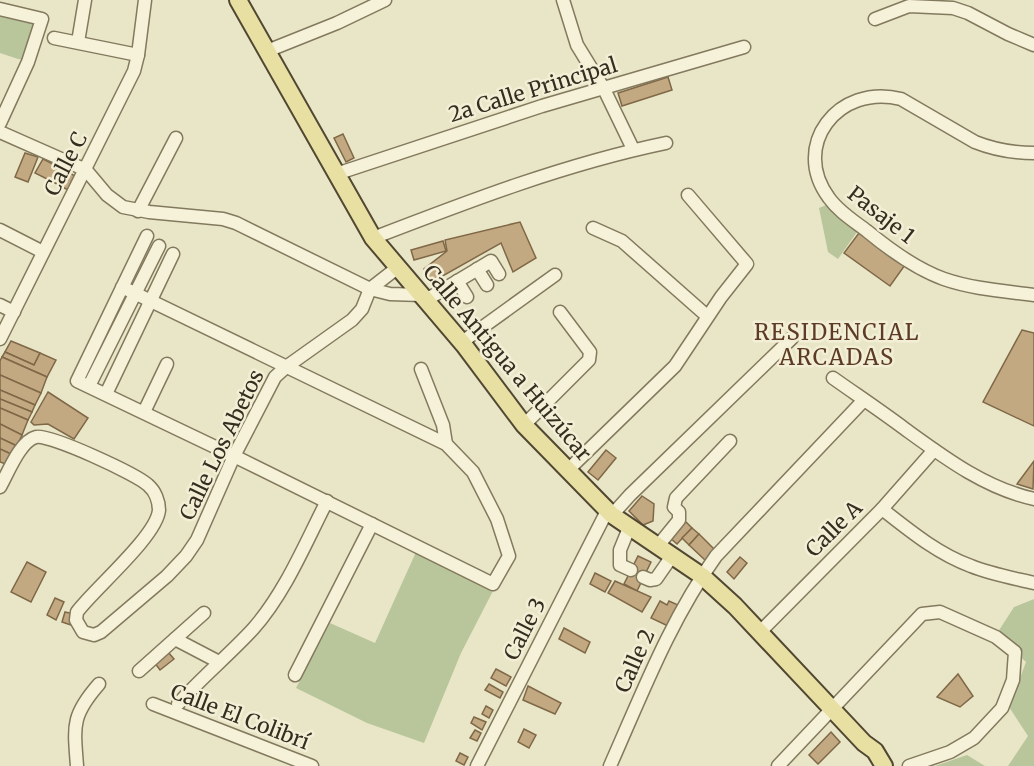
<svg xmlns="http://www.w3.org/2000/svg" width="1034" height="766" viewBox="0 0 1034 766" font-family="Merriweather,serif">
<rect width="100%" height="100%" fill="#e9e6c7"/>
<g fill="#b9c69c">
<polygon points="0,10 46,19 36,61 18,59 0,53"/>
<polygon points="831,203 857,232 838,259 828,252 819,208"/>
<polygon points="416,552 494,589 461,653 424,743 367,723 296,688 330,623 375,643"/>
<polygon points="1034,599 1034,766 1008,766 1028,736 1009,707 1026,662 996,635 1014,607"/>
<polygon points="967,755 985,766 935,766"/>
</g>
<g fill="#c3a981" stroke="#7f6847" stroke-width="1.5">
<polygon points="668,77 672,90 622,106 618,93"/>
<polygon points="343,134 354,158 346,162 334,138"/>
<polygon points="25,153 38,157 28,182 15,177"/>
<polygon points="43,159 61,168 53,182 35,173"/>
<polygon points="61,168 75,176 68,190 53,182"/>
<polygon points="520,222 536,258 513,272 501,243 432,282 424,269 447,251 445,240"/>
<polygon points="859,233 905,265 890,286 844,253"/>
<polygon points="443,241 446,251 414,260 411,250"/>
<polygon points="1022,330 1034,333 1034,426 983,402"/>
<polygon points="11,341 40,353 34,365 5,352"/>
<polygon points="5,352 34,365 40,353 56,360 47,377 2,357"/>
<polygon points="2,357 47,377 41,393 0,375 0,361"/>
<polygon points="0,375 41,393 35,405 0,390"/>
<polygon points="0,390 35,405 32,412 0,399"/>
<polygon points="48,392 88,418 74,439 48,424 34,425 31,422"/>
<polygon points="0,399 32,412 28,420 0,408"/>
<polygon points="0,408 28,420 22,435 0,424"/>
<polygon points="0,424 22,435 17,446 0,438"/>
<polygon points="0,438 17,446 11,454 0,449"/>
<polygon points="0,449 11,454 6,464 0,462"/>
<polygon points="606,450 616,458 598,480 588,472"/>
<polygon points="1034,461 1033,489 1017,484"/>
<polygon points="642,496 654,504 653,521 643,525 629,511"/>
<polygon points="684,520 692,528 677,544 669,537"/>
<polygon points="692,528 699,534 689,545 682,538"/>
<polygon points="699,534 716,551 706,561 689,545"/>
<polygon points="638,556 651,562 637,591 624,584"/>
<polygon points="740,557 747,563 734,579 727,572"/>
<polygon points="27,562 46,572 31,602 11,592"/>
<polygon points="595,573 611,581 605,592 590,584"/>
<polygon points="615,581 651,597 642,612 608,593"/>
<polygon points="55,598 64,602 56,620 47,615"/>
<polygon points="660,601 667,605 669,601 678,605 668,626 651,618"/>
<polygon points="65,612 74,614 71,625 62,622"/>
<polygon points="564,628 590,642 585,653 559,639"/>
<polygon points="168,652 174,659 160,670 154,662"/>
<polygon points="496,669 511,677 506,686 491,678"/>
<polygon points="958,674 973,696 960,707 937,697"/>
<polygon points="489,684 503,692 500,698 485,690"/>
<polygon points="528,686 561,703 555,714 523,700"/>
<polygon points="486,706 493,710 489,718 482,714"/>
<polygon points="474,717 486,722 482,730 471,723"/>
<polygon points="524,729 536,735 529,748 518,742"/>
<polygon points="475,730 481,733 477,741 470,738"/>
<polygon points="831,732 840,742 818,764 809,755"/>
<polygon points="460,753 468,757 464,765 456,761"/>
</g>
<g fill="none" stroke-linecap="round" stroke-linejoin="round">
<g stroke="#83795e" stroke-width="15">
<g id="minor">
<polyline points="563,0 577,45 604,89 633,149"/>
<polyline points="0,9 42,19 28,62 0,123"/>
<polyline points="875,19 909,6 953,8 968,13 1008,34 1034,45"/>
<polyline points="54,38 138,55"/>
<polyline points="78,42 85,0"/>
<polyline points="267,51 337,23 385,0"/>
<polyline points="0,132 86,170 107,195 123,207 149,212 223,219 236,223 370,289 390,294 421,295"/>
<path d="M1034,153C1013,153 995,150 975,142L901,99C838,83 790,146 829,198C839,212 854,221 867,231C890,250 916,269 944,279C973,289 1004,291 1034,295"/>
<polyline points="336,174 542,106 744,47"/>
<polyline points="138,211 176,138"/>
<polyline points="593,228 622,241 707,316"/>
<polyline points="0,230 43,252"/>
<path d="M373,238C469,201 565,164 666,143"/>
<polyline points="477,269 487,285"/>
<polyline points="457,281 467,297"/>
<polyline points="122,287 446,444 473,472 497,519 509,556 493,584 234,456 77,381 147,236"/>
<polyline points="426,300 491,261 499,274"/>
<polyline points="0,305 14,312"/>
<polyline points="0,339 134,71 138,55 145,0"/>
<polyline points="462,342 555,275"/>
<polyline points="421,369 443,425 446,444"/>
<path d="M833,378C857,395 881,411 905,429C945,458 985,488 1034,499"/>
<polyline points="89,386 159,246"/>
<polyline points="106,394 173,254"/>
<polyline points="144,412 167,364"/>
<polyline points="524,425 589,360 590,352 560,312"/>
<polyline points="567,471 675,366 721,297 747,264 688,195"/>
<path d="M0,487C8,473 20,441 36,437C50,434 136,474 148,485C155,491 159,501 159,510C157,536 94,589 77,612L76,620L83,632L94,635L101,632L167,576L186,556L197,540L234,456L275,377L286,367L352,320L362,309L370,289L397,268"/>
<path d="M882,509C910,531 938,554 971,566C991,574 1013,578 1034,583"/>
<polyline points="612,515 630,495 792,338"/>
<polyline points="629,528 620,550 620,565 631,570"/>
<polyline points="657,547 679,520 679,512 674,507 676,498 730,441"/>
<polyline points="643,577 650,580 656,579 672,556"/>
<polyline points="759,633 882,509 934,450"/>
<polyline points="175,639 219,662"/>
<polyline points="139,671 204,613"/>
<polyline points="295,675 372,524"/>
<polyline points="153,704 312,766"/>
<path d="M178,704C201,678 229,655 253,629C285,593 305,544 327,501"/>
<path d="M77,766C74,726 71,716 99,684"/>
<polyline points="477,766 607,511"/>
<path d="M610,766C642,694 670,620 716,556L864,400"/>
<polyline points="778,766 922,614 940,612 996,637 1015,652 1013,680 1002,708 974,738 950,752 909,766"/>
</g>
</g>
<g stroke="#514732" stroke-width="20">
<polyline id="major" points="238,0 373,238 464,345 524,425 612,515 702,576 735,606 864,743 875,751 884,766"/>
</g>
<use href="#minor" stroke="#f5f2d9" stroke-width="12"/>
<use href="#major" stroke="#e8e0a3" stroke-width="16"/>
</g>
<g text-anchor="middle" stroke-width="5" stroke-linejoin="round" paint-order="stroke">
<g font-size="21" fill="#352e20" stroke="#f2efd6">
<text transform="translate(533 90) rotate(-17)" y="7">2a Calle Principal</text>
<text transform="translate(66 164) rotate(-63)" y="7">Calle C</text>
<text transform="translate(881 215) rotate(38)" y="7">Pasaje 1</text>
<text transform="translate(507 363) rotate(50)" y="7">Calle Antigua a Huizúcar</text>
<text transform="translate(222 445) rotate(-64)" y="7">Calle Los Abetos</text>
<text transform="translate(834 529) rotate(-45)" y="7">Calle A</text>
<text transform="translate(525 629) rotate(-63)" y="7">Calle 3</text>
<text transform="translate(635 661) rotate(-66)" y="7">Calle 2</text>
<text transform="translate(240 717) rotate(21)" y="7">Calle El Colibrí</text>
</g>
<g font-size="22" letter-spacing="1.5" fill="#5d3b25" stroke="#f2efd6">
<text x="837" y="340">RESIDENCIAL<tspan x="837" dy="25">ARCADAS</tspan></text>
</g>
</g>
</svg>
